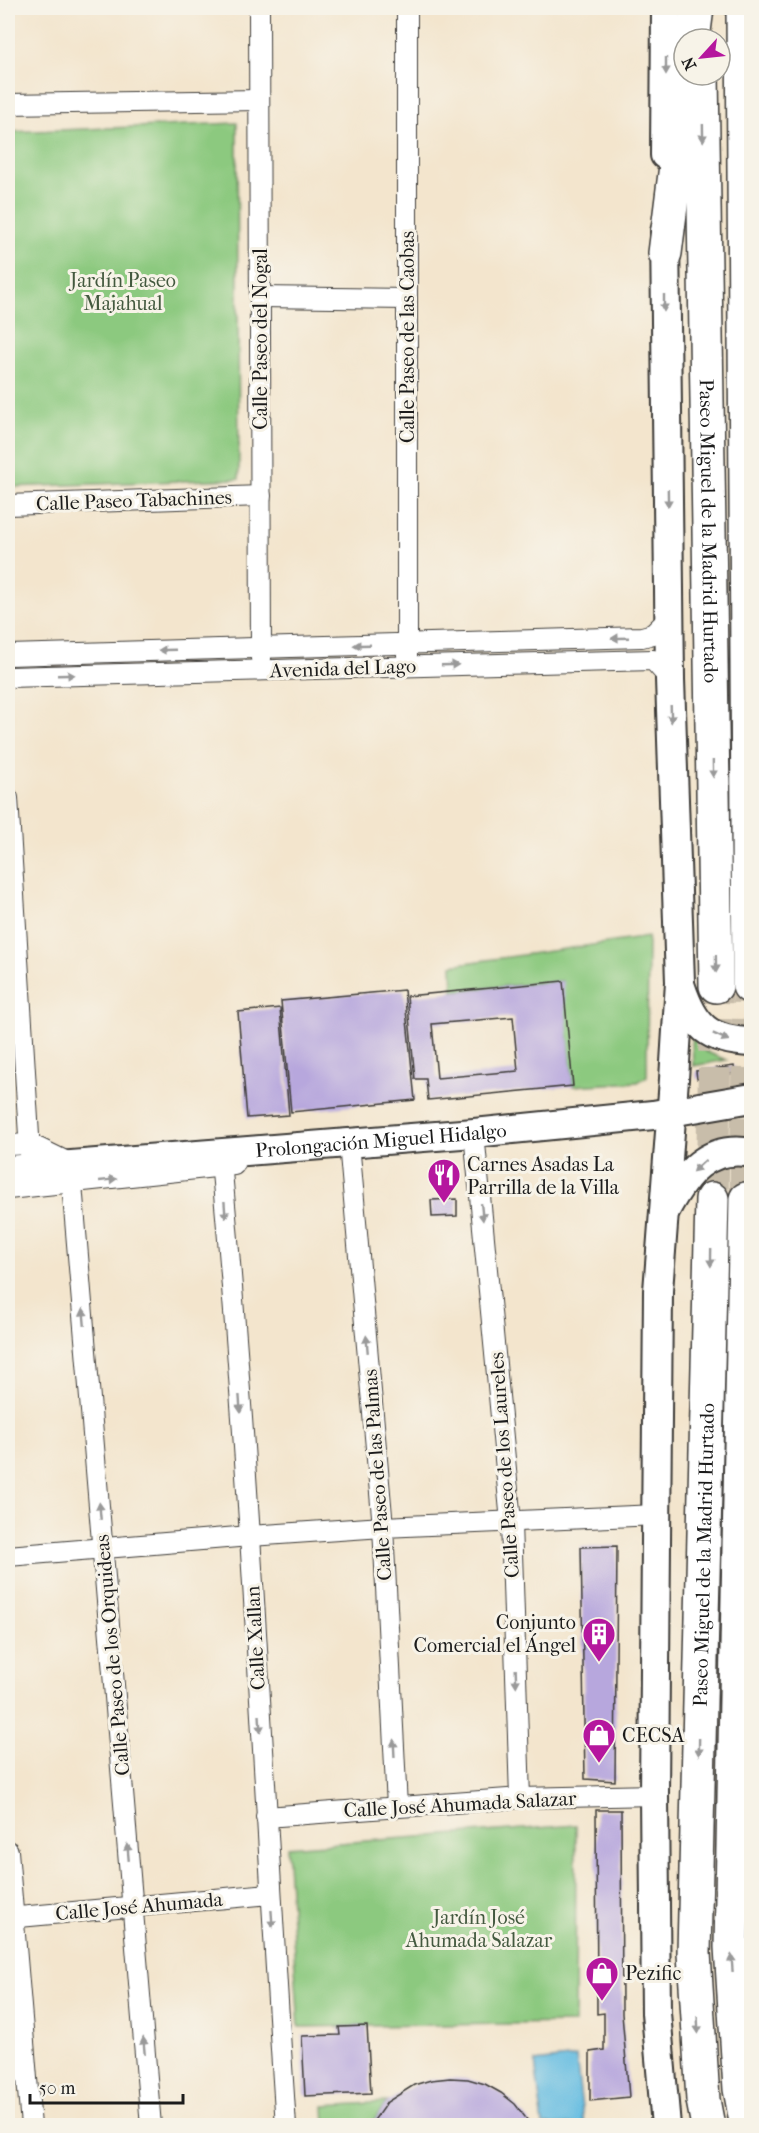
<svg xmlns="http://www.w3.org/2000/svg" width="759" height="2133" viewBox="0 0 759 2133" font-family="'IM FELL French Canon',serif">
<rect width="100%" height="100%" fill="#f7f3e8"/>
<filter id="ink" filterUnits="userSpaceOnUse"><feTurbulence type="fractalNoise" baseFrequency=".0167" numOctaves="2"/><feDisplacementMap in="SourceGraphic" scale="12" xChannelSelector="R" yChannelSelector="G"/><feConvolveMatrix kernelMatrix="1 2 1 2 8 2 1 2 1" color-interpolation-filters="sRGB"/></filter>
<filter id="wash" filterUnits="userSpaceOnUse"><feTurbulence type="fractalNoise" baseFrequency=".008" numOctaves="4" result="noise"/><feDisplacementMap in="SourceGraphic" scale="24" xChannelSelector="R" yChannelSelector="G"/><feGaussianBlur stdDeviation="1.35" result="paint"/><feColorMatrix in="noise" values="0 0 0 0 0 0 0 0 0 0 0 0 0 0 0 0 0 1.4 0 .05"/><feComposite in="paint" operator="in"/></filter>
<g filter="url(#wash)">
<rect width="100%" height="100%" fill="#f3e5cd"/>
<g fill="#8cc97f" stroke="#54724e" stroke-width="1.5">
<polygon points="237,123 239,479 10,487 8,451 8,132"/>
<polygon points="648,937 647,1076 638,1082 573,1086 562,981 453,991 452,965"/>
<polygon points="692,1038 707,1052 726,1060 693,1066"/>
<polygon points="576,1825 575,2023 299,2027 287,1847"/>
<polygon points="387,2102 370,2125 325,2125 324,2106"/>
</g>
<polygon fill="#64bce1" stroke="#406c7e" stroke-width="1.5" points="576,2057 584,2125 543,2125 535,2062"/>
<g id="blocks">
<g fill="#b7a7dd" fill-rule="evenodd">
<path d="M563,981L573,1086L428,1100L426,1079H415L407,996ZM513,1017L518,1071L437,1078L432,1024Z"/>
<polygon points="404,990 415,1100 291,1112 281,1001"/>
<polygon points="280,1008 289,1115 247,1118 238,1012"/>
<polygon points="734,1066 735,1073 697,1079 696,1071"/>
<polygon points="457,1199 457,1216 432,1217 431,1200"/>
<polygon points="617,1546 615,1781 585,1779 581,1547"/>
<polygon points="596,1810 621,1810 622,2014 629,2097 590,2101 590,2052 604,2050 604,2013 597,2014"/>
<polygon points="367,2026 371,2093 305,2096 302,2036 340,2035 339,2027"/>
<polygon points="450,2078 468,2079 485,2084 501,2093 515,2104 532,2126 370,2126 387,2102 414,2085 431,2080"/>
</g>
</g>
</g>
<g filter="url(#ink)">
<use href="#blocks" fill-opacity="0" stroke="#3c3a37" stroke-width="1.5"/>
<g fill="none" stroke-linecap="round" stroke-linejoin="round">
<g stroke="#c8bdaa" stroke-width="33" stroke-dasharray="33 16" stroke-linecap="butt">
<polyline points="712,1199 716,986"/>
<polyline points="746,1199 749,986"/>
</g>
<g stroke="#3c3a37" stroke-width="22">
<g id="street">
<polyline points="259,8 261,659"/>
<polyline points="407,8 407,656"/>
<polyline points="8,104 259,100"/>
<polyline points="260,297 407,299"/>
<polyline points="8,505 261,496"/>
<polyline points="8,655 642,637 653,634 671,616"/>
<polyline points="8,677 653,660 670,679"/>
<polyline points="8,798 31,1168"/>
<polyline points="474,1133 511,1522 520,1798"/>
<polyline points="349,1143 383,1527 397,1807"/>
<polyline points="8,1145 30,1144 71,1164"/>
<path d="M220,1151C251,1475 264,1801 286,2126"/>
<polyline points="72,1184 151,2126"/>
<polyline points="8,1189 234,1165"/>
<polyline points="8,1556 250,1536 383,1527 657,1515"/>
<polyline points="266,1817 520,1798 654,1795"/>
<polyline points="8,1851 31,2126"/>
<polyline points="8,1918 270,1894"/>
</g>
</g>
<g stroke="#3c3a37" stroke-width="32">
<g id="secondary">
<polyline points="665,155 666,8"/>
<polyline points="665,232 670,679 680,982 674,1079 658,1291 654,1795 656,2013 666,2126"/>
<path d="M681,987C694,1026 708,1041 752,1042"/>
<path id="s1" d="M8,1170L474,1133L653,1115L752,1098"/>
<path d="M666,1209C685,1174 707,1144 752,1153"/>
</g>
</g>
<g stroke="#3c3a37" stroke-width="36">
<g id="highway">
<polyline points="743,8 749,986"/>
<polyline points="693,39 697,8"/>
<path id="s2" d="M702,75L716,986"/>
<polyline points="665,253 686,86"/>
<polyline points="746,1199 731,1947 740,2089 747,2126"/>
<path id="s3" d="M708,2126L703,2100L694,1953L712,1199"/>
</g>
</g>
<use href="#street" stroke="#fff" stroke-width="20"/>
<use href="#secondary" stroke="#fff" stroke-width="28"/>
<use href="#highway" stroke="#fff" stroke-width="33"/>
</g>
<defs><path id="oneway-solid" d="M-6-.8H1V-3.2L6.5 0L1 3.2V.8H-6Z" transform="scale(1.5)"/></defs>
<g fill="#999">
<use href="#oneway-solid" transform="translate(666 66) rotate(90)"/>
<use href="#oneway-solid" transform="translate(703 133) rotate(89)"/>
<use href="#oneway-solid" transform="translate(664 303) rotate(90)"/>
<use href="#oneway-solid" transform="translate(668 498) rotate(89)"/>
<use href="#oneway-solid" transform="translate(620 638) rotate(178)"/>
<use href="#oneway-solid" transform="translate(362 645) rotate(178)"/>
<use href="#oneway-solid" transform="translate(167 650) rotate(178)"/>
<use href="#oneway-solid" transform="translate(450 665) rotate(-2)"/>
<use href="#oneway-solid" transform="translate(66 675) rotate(-2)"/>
<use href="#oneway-solid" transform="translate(671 714) rotate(88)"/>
<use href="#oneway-solid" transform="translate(713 769) rotate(89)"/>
<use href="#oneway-solid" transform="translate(716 964) rotate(89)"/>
<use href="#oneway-solid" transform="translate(721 1037) rotate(24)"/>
<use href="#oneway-solid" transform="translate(699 1166) rotate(138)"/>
<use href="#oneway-solid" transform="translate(108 1180) rotate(-6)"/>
<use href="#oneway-solid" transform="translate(225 1210) rotate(86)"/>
<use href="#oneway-solid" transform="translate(482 1212) rotate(84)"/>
<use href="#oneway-solid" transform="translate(711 1258) rotate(91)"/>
<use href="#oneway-solid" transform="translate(84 1317) rotate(-95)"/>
<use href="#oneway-solid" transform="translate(367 1344) rotate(-95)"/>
<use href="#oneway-solid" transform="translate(240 1404) rotate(86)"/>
<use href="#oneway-solid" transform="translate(100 1511) rotate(-95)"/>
<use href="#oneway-solid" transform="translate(516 1678) rotate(88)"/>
<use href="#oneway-solid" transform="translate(260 1724) rotate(87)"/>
<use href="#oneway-solid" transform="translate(699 1747) rotate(91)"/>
<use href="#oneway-solid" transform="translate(394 1748) rotate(-93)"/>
<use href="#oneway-solid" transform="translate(128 1852) rotate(-95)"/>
<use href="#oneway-solid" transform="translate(272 1919) rotate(86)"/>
<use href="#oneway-solid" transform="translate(732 1963) rotate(-94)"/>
<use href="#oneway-solid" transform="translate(698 2025) rotate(87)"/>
<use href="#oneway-solid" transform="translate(144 2046) rotate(-95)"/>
</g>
</g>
<defs>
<g id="restaurant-pin" transform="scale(1.725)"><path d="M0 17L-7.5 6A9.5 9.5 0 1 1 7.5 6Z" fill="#b5179e" stroke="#f7f3e8"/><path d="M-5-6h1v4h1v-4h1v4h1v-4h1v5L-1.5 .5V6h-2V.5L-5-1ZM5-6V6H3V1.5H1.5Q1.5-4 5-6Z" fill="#fff"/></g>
<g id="building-pin" transform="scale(1.725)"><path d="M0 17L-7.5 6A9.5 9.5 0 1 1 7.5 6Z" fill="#b5179e" stroke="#f7f3e8"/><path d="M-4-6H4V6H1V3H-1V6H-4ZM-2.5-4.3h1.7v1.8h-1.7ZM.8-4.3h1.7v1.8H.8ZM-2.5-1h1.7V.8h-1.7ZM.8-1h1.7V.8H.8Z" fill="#fff"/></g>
<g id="shop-pin" transform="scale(1.725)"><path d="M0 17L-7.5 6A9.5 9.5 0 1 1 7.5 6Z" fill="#b5179e" stroke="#f7f3e8"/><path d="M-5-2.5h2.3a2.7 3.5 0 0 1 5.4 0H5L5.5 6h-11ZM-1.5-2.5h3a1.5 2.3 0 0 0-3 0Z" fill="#fff"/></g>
</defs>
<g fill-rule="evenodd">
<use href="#restaurant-pin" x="444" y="1175"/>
<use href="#building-pin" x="599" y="1634"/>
<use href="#shop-pin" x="599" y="1735"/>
<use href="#shop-pin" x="602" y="1973"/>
</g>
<g text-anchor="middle" stroke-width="6" stroke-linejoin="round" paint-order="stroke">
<g font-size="20" fill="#43593f" stroke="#f7f3e8">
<text x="123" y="287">Jardín Paseo<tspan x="123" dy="23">Majahual</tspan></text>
<text x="479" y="1924">Jardín José<tspan x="479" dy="23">Ahumada Salazar</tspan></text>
</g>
<g font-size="20" fill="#1c1c1c" stroke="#f7f3e8">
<text transform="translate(407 337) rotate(-90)" y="7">Calle Paseo de las Caobas</text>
<text transform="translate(260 339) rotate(-90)" y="7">Calle Paseo del Nogal</text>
<text transform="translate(134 500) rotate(-2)" y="7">Calle Paseo Tabachines</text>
<text dy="7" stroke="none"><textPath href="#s2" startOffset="456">Paseo Miguel de la Madrid Hurtado</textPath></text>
<text transform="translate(343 668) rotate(-2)" y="7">Avenida del Lago</text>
<text dy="7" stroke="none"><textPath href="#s1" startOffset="374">Prolongación Miguel Hidalgo</textPath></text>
<text transform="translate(504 1465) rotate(-94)" y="7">Calle Paseo de los Laureles</text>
<text transform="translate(377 1475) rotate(-94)" y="7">Calle Paseo de las Palmas</text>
<text dy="7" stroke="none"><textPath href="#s3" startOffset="572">Paseo Miguel de la Madrid Hurtado</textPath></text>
<text transform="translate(255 1638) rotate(-93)" y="7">Calle Xallan</text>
<text transform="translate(112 1655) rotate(-95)" y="7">Calle Paseo de los Orquideas</text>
<text transform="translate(460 1804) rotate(-3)" y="7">Calle José Ahumada Salazar</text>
<text transform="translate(139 1906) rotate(-5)" y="7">Calle José Ahumada</text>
</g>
<g font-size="20" fill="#1c1c1c" stroke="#f7f3e8" text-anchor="start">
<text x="467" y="1171">Carnes Asadas La<tspan x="467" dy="23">Parrilla de la Villa</tspan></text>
<text x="576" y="1629" text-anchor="end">Conjunto<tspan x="576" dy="23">Comercial el Ángel</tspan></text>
<text x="622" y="1742">CECSA</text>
<text x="625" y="1980">Pezific</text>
</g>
</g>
<rect width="759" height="2133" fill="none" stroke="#f7f3e8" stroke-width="30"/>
<g transform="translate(702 57) rotate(243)"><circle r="28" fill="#f7f3e8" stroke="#9f9d96" stroke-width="1.5"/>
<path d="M0-4.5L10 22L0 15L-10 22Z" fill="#b5179e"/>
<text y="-9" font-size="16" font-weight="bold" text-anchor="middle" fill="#1c1c1c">N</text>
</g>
<path d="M30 2094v9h153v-9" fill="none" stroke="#1c1c1c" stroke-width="3"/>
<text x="39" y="2094" font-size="18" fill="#1c1c1c" stroke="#f7f3e8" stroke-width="4.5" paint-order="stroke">50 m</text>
</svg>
